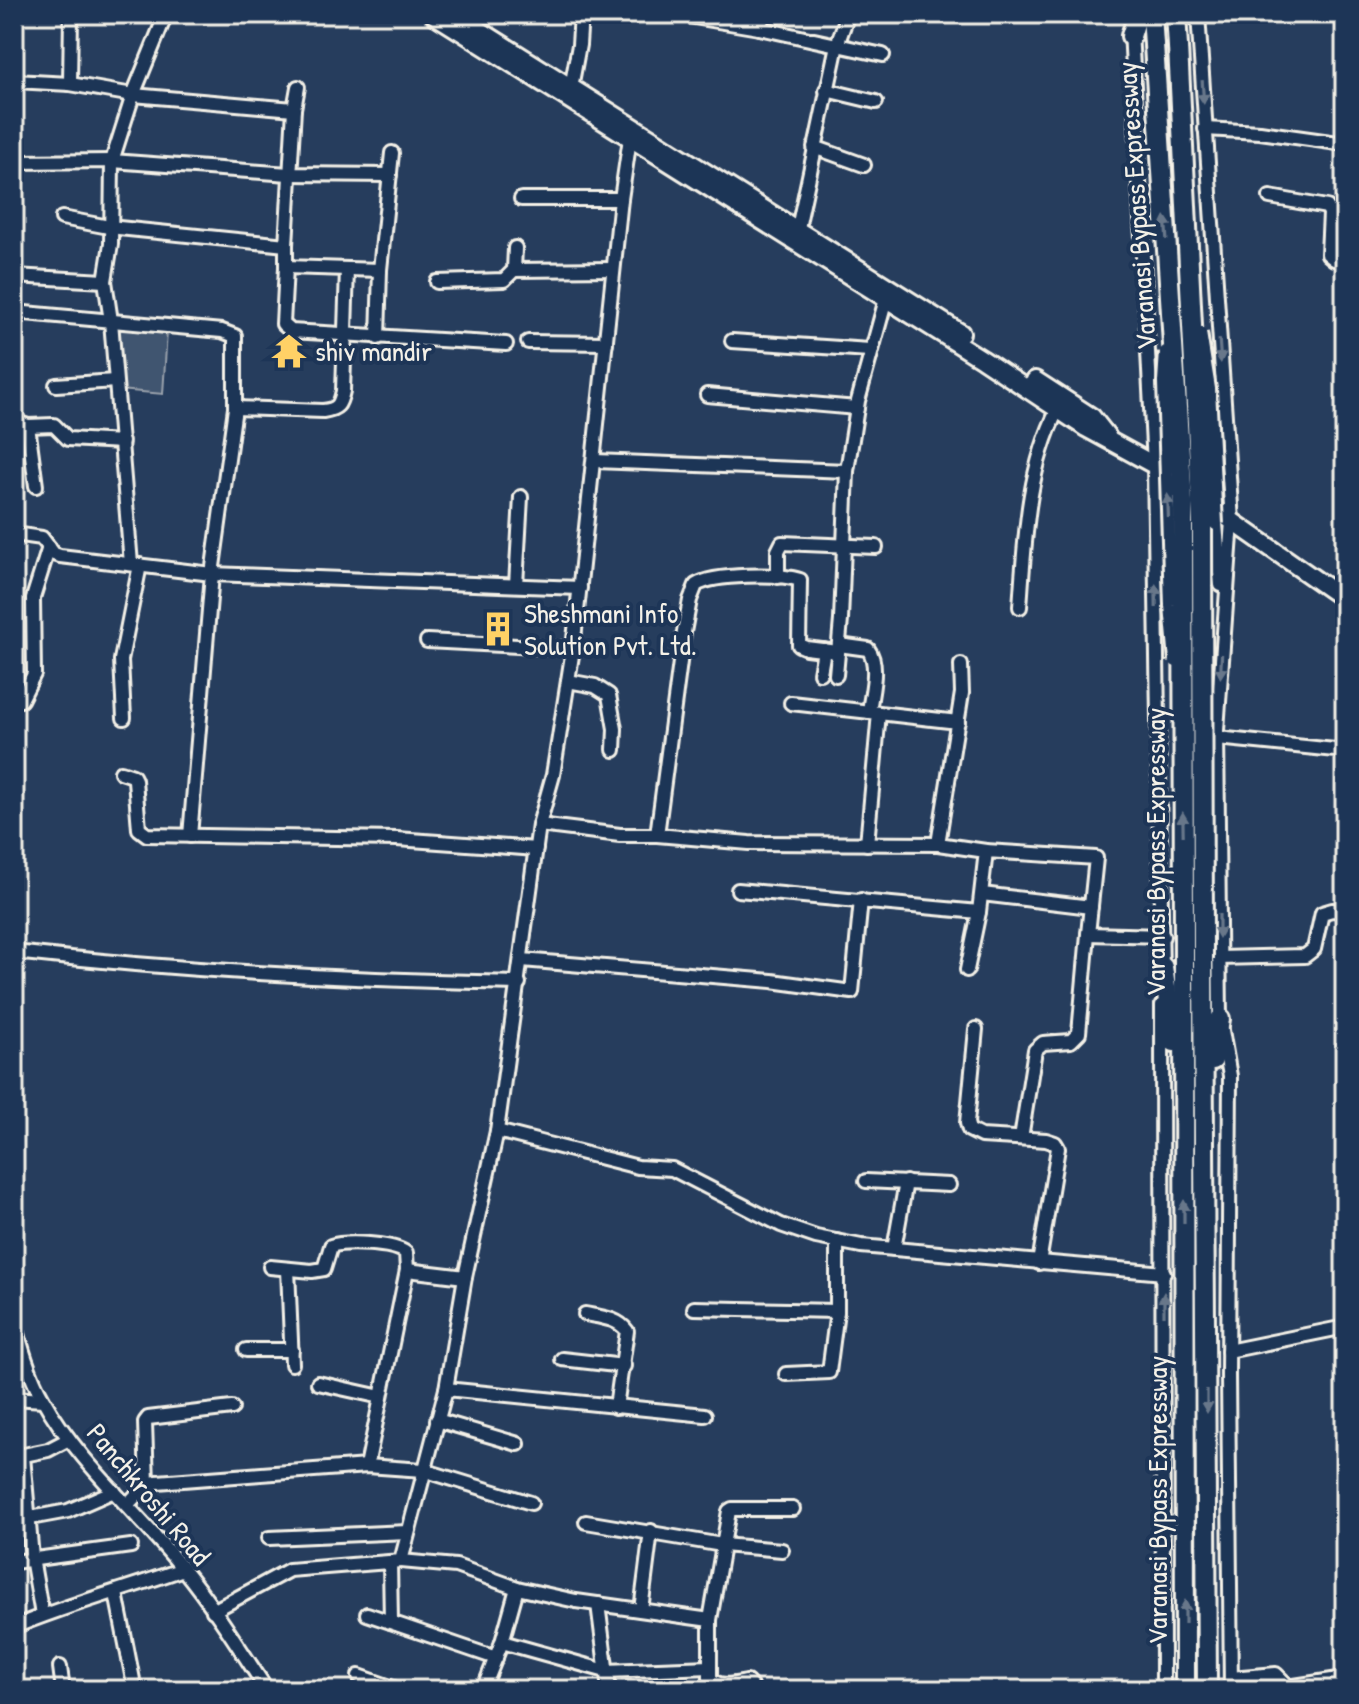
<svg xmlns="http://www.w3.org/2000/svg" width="1359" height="1704" viewBox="0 0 1359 1704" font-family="'Patrick Hand',sans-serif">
<rect width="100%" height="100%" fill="#263d5d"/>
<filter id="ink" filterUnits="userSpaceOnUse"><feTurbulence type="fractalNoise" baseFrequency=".0125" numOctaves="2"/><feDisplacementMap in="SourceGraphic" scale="16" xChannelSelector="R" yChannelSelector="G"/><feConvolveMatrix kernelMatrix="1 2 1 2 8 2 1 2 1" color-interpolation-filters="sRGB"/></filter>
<g filter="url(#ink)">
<polygon fill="#40546f" stroke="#9aa2ac" stroke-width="2" points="114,329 167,332 163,394 120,390"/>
<polygon fill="#677588" stroke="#9fa7ae" stroke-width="2" points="14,627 26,632 26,674 14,683"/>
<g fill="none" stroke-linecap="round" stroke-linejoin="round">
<g stroke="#f4f1e8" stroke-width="18">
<g id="minor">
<polyline points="676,14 759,28"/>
<polyline points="764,14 759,28 837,45 798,228"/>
<polyline points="848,14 837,45 883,55"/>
<polyline points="1198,14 1232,521 1217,730 1220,1019 1230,1076 1228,1375 1231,1690"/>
<polyline points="1131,30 1154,465 1162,975"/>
<polyline points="14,81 70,84 133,95 294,109"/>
<polyline points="70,84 71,14"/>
<polyline points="826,90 876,102"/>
<polyline points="570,93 579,45 581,14"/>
<polyline points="1205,129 1260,132 1345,144"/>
<polyline points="814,147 864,165"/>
<polyline points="14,162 112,161 289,174 390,175"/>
<polyline points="1270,197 1327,207 1330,213 1328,254 1334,259 1345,261"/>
<polyline points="521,199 621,199"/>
<polyline points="62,218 109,227 286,245 286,267 380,270"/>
<polyline points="286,245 294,109 298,87"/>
<polyline points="286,267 283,324 291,331 506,344"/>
<polyline points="514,270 613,269"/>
<polyline points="14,276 105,281"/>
<polyline points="437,282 504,280 514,270 515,248"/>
<polyline points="14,312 222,331 235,336 235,408 212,574 190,836"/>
<polyline points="378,338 380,270 392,153"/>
<polyline points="732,341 870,350"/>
<polyline points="528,342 606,343"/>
<polyline points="56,385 115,381"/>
<polyline points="707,395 857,408"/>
<path d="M235,408L323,411C338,409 340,405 343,391L347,269"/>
<polyline points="14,421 28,426 54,425 68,439 122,442"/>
<polyline points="28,426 36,486"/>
<polyline points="595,461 847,471 858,401 886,299"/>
<polyline points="1216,524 1221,585"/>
<polyline points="14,534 42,538 54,554 60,556 212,574 580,588"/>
<polyline points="131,564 111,321 105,281 111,244 112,161 133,95 166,14"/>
<polyline points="778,577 778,551 782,543 876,547"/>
<polyline points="516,585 521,497"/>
<path d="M1020,607C1025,539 1027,470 1058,409"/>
<polyline points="427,641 573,649"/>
<path d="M839,645L868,649C880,665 871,693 869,712"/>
<polyline points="961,665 962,693 938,844 986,851"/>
<polyline points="820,673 824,650"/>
<polyline points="836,675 841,620 847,471"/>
<polyline points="568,681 595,686 609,695 615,729 614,750"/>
<polyline points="21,700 34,674 33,598 49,547"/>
<polyline points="791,703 958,722"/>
<polyline points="124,718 121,660 140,565"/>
<polyline points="1217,738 1345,751"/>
<polyline points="121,772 133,776 135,780 139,829 147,835 397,839 536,849"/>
<polyline points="539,825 620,835 657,835 749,843 938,844"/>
<path d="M657,835L684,632L690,600L696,585C714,574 779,573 800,580L799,645L806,648L838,652"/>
<polyline points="867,844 879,713"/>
<polyline points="738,890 979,912"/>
<polyline points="982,894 1091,907"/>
<path d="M14,952C182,971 350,980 519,983"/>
<polyline points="1219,958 1305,956 1314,949 1322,913 1332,910 1345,911"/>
<polyline points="522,960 772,981 852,992 861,900"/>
<polyline points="967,970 979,912 986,851 1096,858 1088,934 1163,936"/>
<polyline points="1162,1005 1163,1690"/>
<polyline points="976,1029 967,1123 969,1130 981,1136 1046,1140 1055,1143 1058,1148 1039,1263"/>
<polyline points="497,1131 638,1167 672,1169 781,1225 816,1237 861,1246 1164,1273"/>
<polyline points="1021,1138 1035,1050 1043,1043 1071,1041 1079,1033 1088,934"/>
<polyline points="866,1181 949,1185"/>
<polyline points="894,1249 906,1182"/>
<path d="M270,1267L312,1271L324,1269L331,1246C345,1241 394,1243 406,1253L407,1270L367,1466"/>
<polyline points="288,1269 292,1364"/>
<polyline points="407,1270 465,1277 497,1131 539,825 553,775 573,649 621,199 630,138"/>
<polyline points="694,1308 837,1311"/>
<path d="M585,1314C600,1317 618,1318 627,1331L616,1407"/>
<path d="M14,1319C21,1346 29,1375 43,1399C78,1463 138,1512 183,1569C214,1607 240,1649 267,1690"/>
<polyline points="246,1350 292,1350"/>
<polyline points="1228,1351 1345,1327"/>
<polyline points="562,1359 624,1366"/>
<polyline points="786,1374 829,1372 837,1311 837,1241"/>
<polyline points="318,1383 381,1397"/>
<polyline points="446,1389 465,1277"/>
<polyline points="14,1398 43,1400"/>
<polyline points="437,1420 518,1444"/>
<polyline points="23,1456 32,1558 42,1615"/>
<polyline points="14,1457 48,1450 69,1439"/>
<polyline points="147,1484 145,1422 148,1418 232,1408"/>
<polyline points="127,1505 147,1484 157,1482 367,1466 423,1470 531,1503"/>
<polyline points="14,1521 68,1511 114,1491"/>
<polyline points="586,1522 722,1545 782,1550"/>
<polyline points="269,1538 408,1532"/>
<path d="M401,1561L456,1566L517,1588L576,1601L710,1620V1678C719,1689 735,1684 747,1682L754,1690"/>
<polyline points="14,1562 131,1546"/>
<polyline points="390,1562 391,1622"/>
<polyline points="116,1593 135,1690"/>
<polyline points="598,1604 609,1690"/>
<polyline points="641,1610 651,1531"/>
<polyline points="213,1611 289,1570 401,1561 446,1389 705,1415"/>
<polyline points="367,1614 496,1658"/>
<polyline points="710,1620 729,1511 732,1509 793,1509"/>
<path d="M14,1627C69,1604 127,1589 183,1569"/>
<polyline points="502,1642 606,1671 710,1667"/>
<polyline points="60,1667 63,1690"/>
<polyline points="359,1676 399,1690"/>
<polyline points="1231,1678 1276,1674 1288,1686 1294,1686 1345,1678"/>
<polyline points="483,1690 502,1642 517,1588"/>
</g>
</g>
<g stroke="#f4f1e8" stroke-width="22">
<g id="major">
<polyline points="433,14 982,359 1086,428 1154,465 1177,482"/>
<polyline points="470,24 961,333"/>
<polyline points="1035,380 1092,417 1107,436"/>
<polyline points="1205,502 1345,600"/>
</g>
</g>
<g stroke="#f4f1e8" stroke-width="24">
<g id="highway">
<polyline points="1152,14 1154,45"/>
<polyline points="1176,14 1178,47"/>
<polyline points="1131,36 1138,14"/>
<polyline points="1184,958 1185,1690"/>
<polyline points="1203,959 1207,1690"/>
<polyline points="1163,967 1174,1042"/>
<polyline points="1213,1060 1220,1019"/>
</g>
</g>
<use href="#minor" stroke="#1d3557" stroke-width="12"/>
<use href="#major" stroke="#1d3557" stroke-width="16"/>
<use href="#highway" stroke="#1d3557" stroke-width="18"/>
<g stroke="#f4f1e8" stroke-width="18" stroke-linecap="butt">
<g id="minor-bridge">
<polyline points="1200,333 1209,389 1216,524"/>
<polyline points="1166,352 1164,382 1171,605 1176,661"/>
</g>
</g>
<g stroke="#f4f1e8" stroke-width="24" stroke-linecap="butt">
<g id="highway-bridge">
<polyline points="1154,45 1183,502 1184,958"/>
<polyline points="1178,47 1202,524 1203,959"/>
</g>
</g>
<use href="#minor-bridge" stroke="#1d3557" stroke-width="12"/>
<use href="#highway-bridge" stroke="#1d3557" stroke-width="18"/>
</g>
<defs><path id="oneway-solid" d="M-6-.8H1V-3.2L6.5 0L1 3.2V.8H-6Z" transform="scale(2)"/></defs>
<g fill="#68778a">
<use href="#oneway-solid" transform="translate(1203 92) rotate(86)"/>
<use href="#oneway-solid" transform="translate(1166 228) rotate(-94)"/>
<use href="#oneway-solid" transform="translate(1220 351) rotate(86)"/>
<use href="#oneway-solid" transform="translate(1168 506) rotate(-92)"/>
<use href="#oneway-solid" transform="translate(1156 596) rotate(-91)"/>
<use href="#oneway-solid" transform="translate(1221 666) rotate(93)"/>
<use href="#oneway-solid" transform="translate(1183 824) rotate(-91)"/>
<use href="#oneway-solid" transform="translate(1219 926) rotate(90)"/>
<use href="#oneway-solid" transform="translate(1184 1212) rotate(-90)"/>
<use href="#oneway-solid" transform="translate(1164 1304) rotate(-90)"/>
<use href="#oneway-solid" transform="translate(1207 1401) rotate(90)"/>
<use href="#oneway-solid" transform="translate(1185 1612) rotate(-90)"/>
</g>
</g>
<defs>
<g id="temple-bare" transform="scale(2.76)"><path d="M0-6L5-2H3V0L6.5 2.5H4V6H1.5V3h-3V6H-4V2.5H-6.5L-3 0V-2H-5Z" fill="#ffd166" stroke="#1d3557" stroke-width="2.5" paint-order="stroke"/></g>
<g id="building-bare" transform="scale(2.76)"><path d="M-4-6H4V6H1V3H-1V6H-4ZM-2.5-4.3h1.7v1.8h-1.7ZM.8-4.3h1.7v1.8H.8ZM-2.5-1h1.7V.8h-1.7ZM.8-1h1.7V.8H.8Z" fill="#ffd166" stroke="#1d3557" stroke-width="2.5" paint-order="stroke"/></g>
</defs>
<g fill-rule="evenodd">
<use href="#temple-bare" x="289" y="351"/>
<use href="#building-bare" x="498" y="629"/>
</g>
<g text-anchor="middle" stroke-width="8" stroke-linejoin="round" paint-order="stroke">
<g font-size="28" fill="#f4f1e8" stroke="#1d3557">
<text transform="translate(1136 206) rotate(-94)" y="10">Varanasi Bypass Expressway</text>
<text transform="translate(1155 852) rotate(-90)" y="10">Varanasi Bypass Expressway</text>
<text transform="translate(149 1494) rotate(50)" y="10">Panchkroshi Road</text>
<text transform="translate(1157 1500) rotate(-90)" y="10">Varanasi Bypass Expressway</text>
</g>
<g font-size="28" fill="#f4f1e8" stroke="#1d3557" text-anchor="start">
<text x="315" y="361">shiv mandir</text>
<text x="524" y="623">Sheshmani Info<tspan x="524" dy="32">Solution Pvt. Ltd.</tspan></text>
</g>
</g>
<rect width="1359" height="1704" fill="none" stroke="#1d3557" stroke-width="48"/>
<rect x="24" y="24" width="1311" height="1656" fill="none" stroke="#f4f1e8" stroke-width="3" filter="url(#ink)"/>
</svg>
